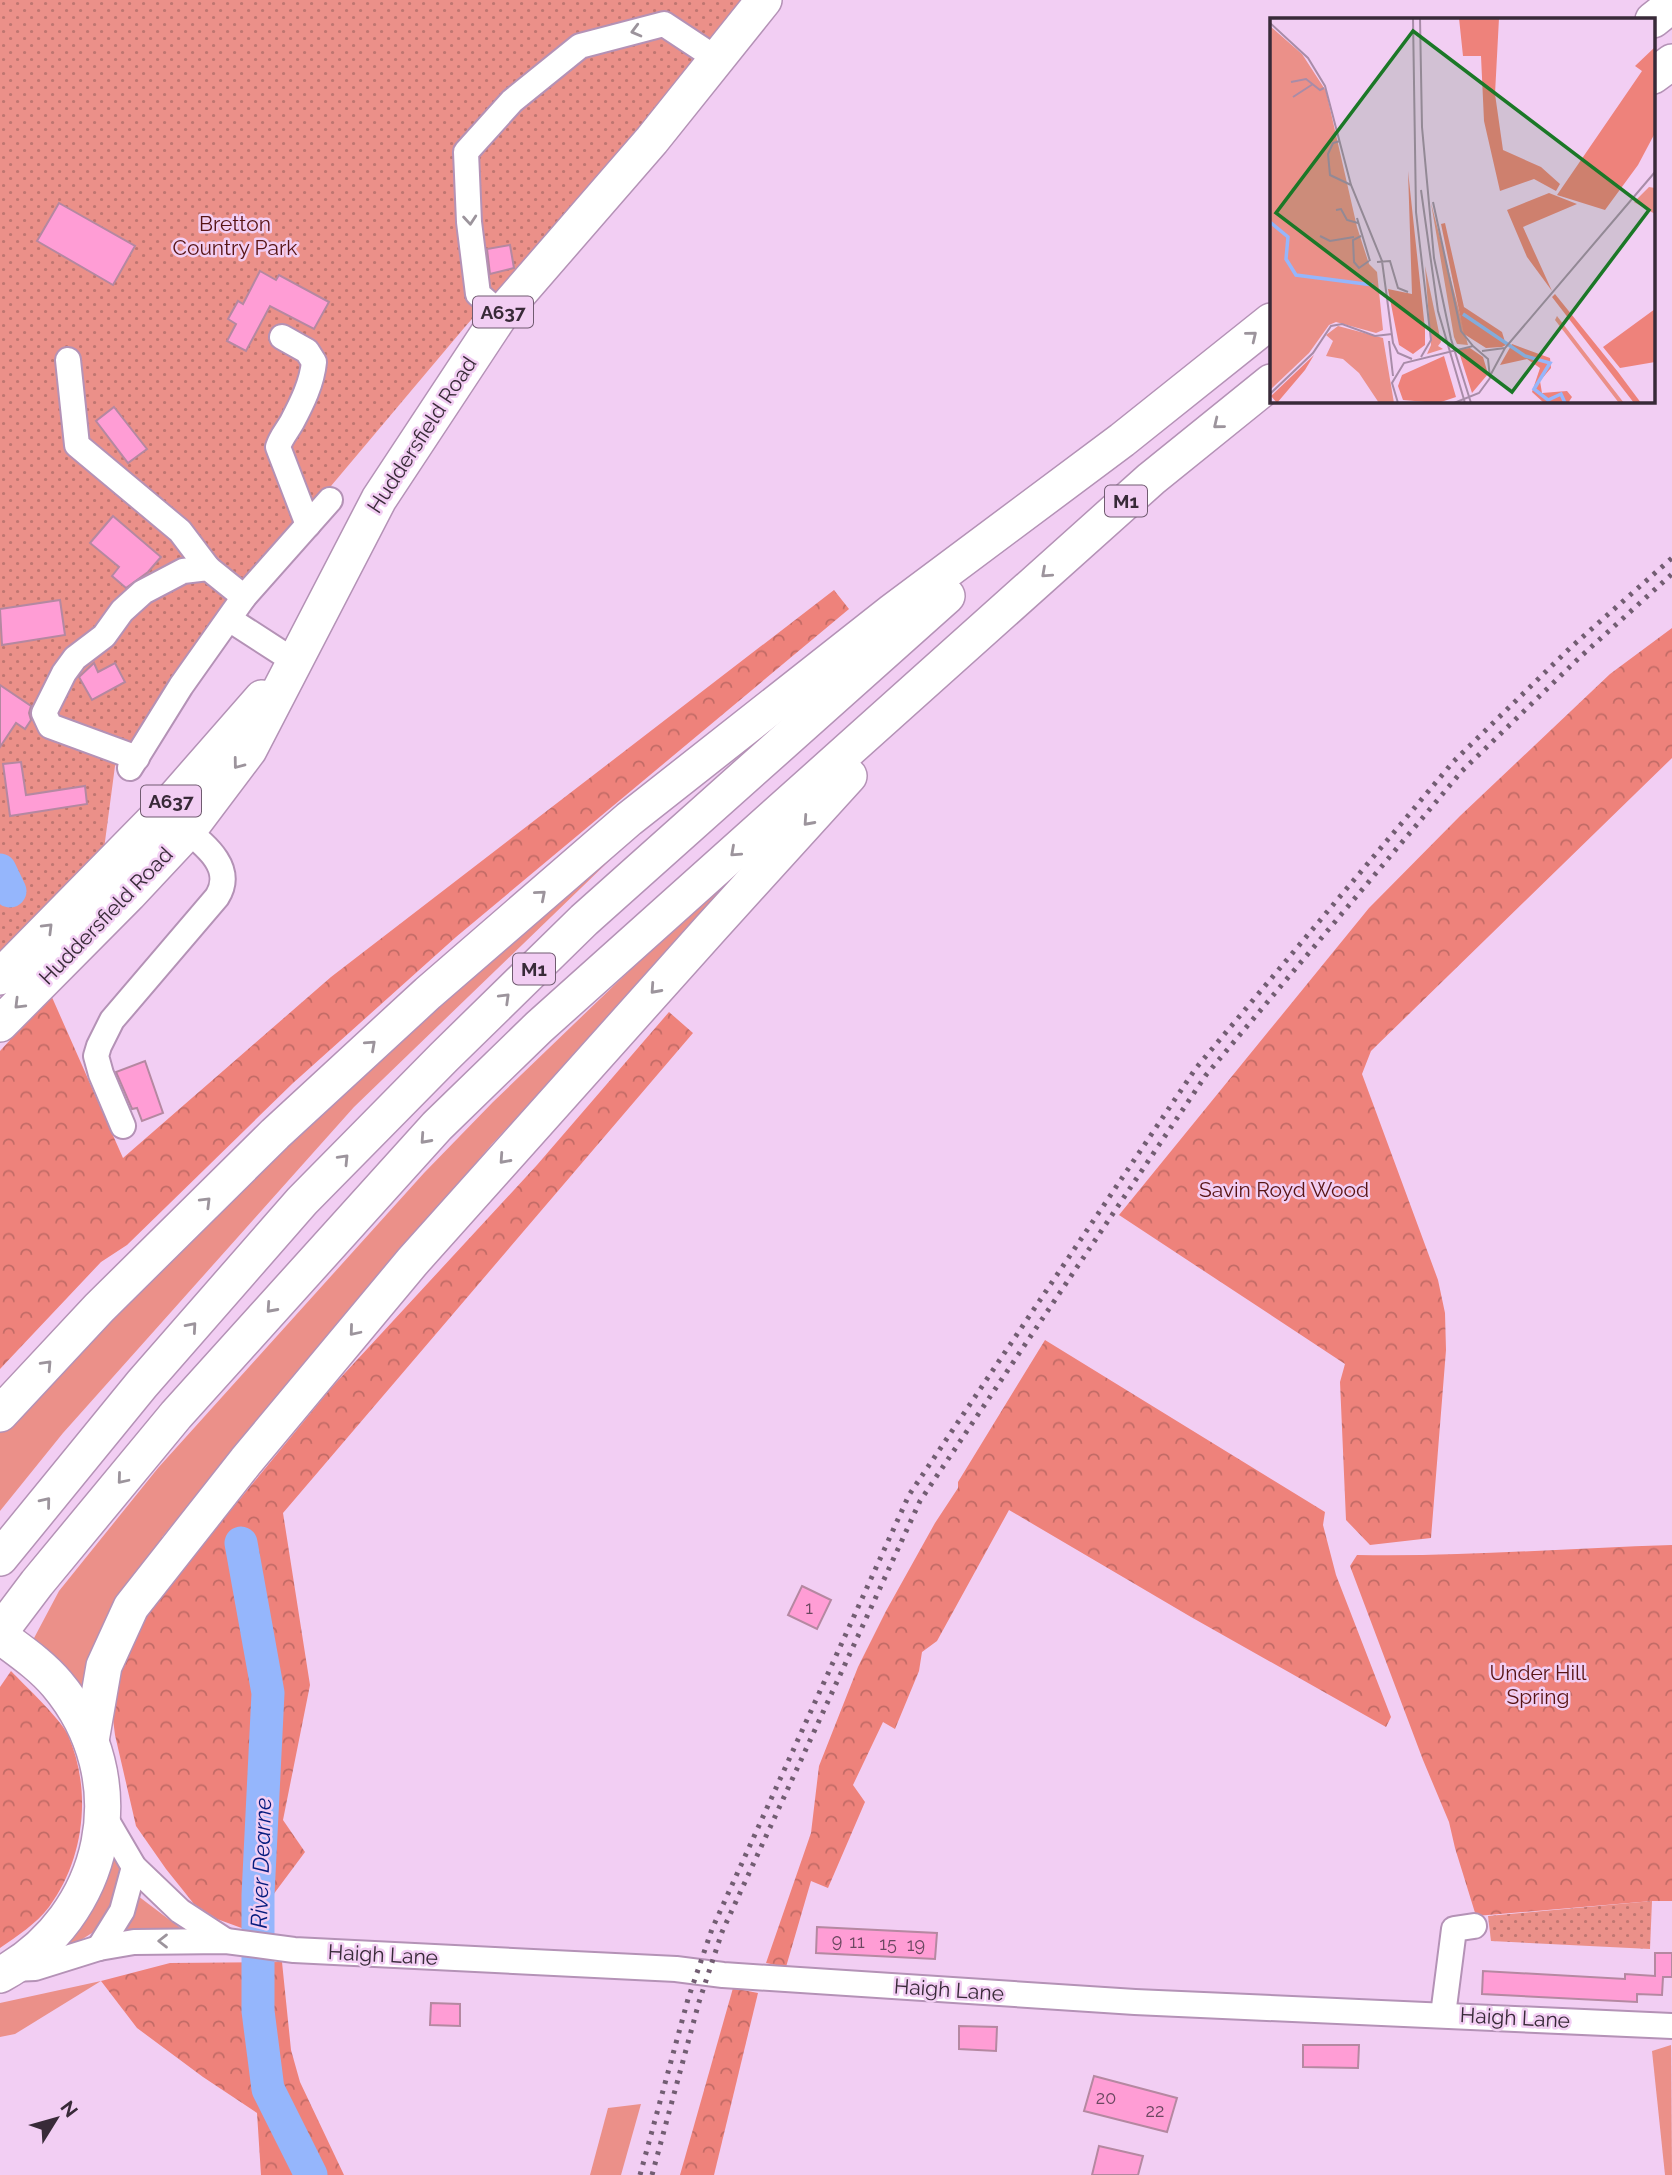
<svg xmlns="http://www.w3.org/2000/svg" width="1672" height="2175" viewBox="0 0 1672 2175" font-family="Raleway,sans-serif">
<defs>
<pattern id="forest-crowns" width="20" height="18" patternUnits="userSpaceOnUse" patternTransform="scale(1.75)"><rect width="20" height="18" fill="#ee827b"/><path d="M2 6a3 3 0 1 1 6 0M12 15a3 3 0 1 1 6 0" fill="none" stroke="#c26b66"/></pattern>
<pattern id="park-dots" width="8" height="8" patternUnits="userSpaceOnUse" patternTransform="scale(1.75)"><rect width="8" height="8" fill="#eb9089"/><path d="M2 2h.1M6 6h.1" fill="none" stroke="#bf7671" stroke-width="1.8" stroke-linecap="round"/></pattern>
</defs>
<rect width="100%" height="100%" fill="#f2cef3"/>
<g fill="#eb9089">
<polygon points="640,831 354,1107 63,1433 0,1511 0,1427 264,1156"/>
<polygon points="749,860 570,1061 492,1144 162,1537 164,1543 81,1706 33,1640 59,1591 158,1468 424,1173 493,1102 682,920"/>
<polygon points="109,1849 120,1865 118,1897 98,1929 78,1942 58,1947"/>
<polygon points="138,1896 183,1930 121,1932"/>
<polygon points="101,1981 15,2034 0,2037 0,2003"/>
<polygon points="1671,2045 1672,2175 1665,2175 1652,2051"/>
<polygon points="641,2104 621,2175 590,2175 608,2108"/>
</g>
<g fill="url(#forest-crowns)">
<polygon points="834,590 849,609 456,937 292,1084 127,1245 101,1262 0,1369 0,1051 51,995 123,1158 331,977"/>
<polygon points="1672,628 1672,758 1371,1051 1362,1074 1438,1280 1445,1313 1446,1350 1431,1538 1370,1545 1346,1520 1340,1382 1345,1364 1119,1215 1369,908 1460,816 1610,674"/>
<polygon points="669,1012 693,1033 283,1513 310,1685 283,1820 305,1852 247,1930 217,1919 194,1904 166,1869 136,1826 115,1735 108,1679 127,1634 182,1560 198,1550 332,1387 537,1165"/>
<polygon points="1045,1340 1325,1512 1323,1525 1336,1575 1391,1717 1386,1727 1191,1617 1009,1510 937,1641 922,1652 919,1671 895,1729 883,1722 853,1785 865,1802 828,1888 811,1881 786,1967 766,1963 811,1833 819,1766 858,1667 886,1611 935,1523 958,1488 958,1482"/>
<path d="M1672,1545V1901H1652L1476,1916L1455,1848L1449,1822L1423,1760L1350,1566L1357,1555C1462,1557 1567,1548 1672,1545Z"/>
<path d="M11,1671C25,1686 60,1718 68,1735C92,1790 85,1858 49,1907C36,1924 17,1936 0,1948V1687Z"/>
<polygon points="282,1962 291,2050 300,2082 344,2175 261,2175 257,2113 203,2077 137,2028 101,1981 170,1963"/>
<polygon points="733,1988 758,1993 714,2175 680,2175"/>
</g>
<g fill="url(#park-dots)">
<polygon points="0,0 750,0 736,19 464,328 331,486 280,538 215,626 115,766 104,849 0,954"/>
<polygon points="1652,1901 1650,1949 1491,1941 1488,1916"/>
</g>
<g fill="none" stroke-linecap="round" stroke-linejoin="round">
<g stroke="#95b6fc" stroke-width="33">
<polyline points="0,870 10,891"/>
<polyline points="241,1543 268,1693 258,1895 258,2011 268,2089 311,2175"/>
</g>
</g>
<g fill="#ff9dd5" stroke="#b588a1" stroke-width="2">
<polygon points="59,203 135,246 113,285 37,241"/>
<polygon points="510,245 514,268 490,274 487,249"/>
<polygon points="260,271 276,280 279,275 329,302 314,329 270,306 246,351 227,341 236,324 228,319 238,301 243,304"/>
<polygon points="114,407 147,449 128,463 96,421"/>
<polygon points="113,516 161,557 148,572 126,588 112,576 119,567 90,543"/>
<polygon points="60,600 65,635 2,645 0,609"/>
<polygon points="94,663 98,672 115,663 125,682 92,700 79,677"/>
<polygon points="0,685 31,706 29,713 31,720 25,729 16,723 0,747"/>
<polygon points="21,762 26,795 85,786 87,804 10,816 3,764"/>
<polygon points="145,1061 163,1113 142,1121 137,1108 132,1109 116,1072"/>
<polygon points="802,1586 831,1600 817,1629 788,1615"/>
<polygon points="817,1927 937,1933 935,1959 816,1953"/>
<polygon points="1655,1953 1672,1953 1672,1977 1663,1977 1662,1995 1637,1994 1637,2002 1482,1994 1483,1971 1625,1979 1625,1974 1655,1976"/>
<polygon points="431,2003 460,2004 460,2026 430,2025"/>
<polygon points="959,2026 997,2027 996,2051 959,2049"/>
<polygon points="1303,2045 1359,2045 1358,2068 1303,2067"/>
<polygon points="1094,2076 1177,2098 1167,2132 1084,2111"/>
<polygon points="1099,2146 1143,2156 1138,2175 1092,2175"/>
</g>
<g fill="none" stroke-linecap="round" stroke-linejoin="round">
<g stroke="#b492b6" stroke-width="28">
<g id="minor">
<polyline points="501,314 478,294 469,222 466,152 512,101 580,46 664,24 717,59"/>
<path d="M282,337L307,351L314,362C312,383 302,403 292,422C287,431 281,437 278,447L308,525"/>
<polyline points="68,360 77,445 180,531 208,568"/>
<polyline points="229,619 294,661"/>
<polyline points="137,758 50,726 44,713 64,673 75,658 104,636 122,611 143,592 183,571 208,568 244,597"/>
<polyline points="130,768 181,686 244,597 330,500"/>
<path d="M123,1126L101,1074L96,1056L99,1046L112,1020L217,897C237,865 199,841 177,822"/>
<polyline points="103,1814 134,1867 180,1911 226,1941"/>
<polyline points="99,1948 122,1911 134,1867"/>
<polyline points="13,1969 35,1968 99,1948 134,1942 226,1941 294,1950 676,1969 723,1975 1135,2002 1672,2026"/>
<polyline points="1443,2015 1454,1929 1474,1926"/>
</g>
</g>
<g stroke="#b492b6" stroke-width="38">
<g id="highway">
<polyline points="1653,20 1672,5"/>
<polyline points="1653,76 1672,62"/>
<polyline points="0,977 164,810 262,698"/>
<polyline points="0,1024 129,894 188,831 249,750 379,499 501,314 652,140 764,0"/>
<polyline points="0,1414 99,1308 275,1134 428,993 629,819 893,611 1122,440 1271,321"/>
<polyline points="0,1558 142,1384 302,1201 444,1057 584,920 947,596"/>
<polyline points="0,1632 37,1583 176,1415 437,1126 539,1027 1151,479 1271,382"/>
<path d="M0,1636C20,1651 41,1665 57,1684C137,1779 108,1916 0,1975"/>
<polyline points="91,1741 104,1666 131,1607 246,1461 412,1262 710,929 849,776"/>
</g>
</g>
<use href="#minor" stroke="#fff" stroke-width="24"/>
<use href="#highway" stroke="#fff" stroke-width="35"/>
<g stroke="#725d72" stroke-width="5" stroke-dasharray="3.5 7" stroke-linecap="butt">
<polyline points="640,2175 688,1999 712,1929 909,1495 1196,1068 1453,762 1570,648 1672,558"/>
<polyline points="652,2175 699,2002 722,1932 920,1501 1206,1075 1462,771 1579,658 1672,574"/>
</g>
</g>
<defs><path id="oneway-chevron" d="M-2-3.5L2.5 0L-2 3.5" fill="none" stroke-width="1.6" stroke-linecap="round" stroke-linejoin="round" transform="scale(1.75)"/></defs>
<g stroke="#9c949c">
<use href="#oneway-chevron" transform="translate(636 31) rotate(165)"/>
<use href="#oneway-chevron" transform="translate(470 220) rotate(85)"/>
<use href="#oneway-chevron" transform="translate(1252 336) rotate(-39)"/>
<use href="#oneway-chevron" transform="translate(1218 424) rotate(141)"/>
<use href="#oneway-chevron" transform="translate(1046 573) rotate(138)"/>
<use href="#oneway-chevron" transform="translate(238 764) rotate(127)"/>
<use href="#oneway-chevron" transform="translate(808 821) rotate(132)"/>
<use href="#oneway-chevron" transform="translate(735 852) rotate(138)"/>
<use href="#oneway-chevron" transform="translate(541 895) rotate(-41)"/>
<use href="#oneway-chevron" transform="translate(48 928) rotate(-45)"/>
<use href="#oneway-chevron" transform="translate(655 989) rotate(132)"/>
<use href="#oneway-chevron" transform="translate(505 998) rotate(-44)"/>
<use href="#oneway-chevron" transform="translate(19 1004) rotate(135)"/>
<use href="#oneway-chevron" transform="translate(371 1045) rotate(-42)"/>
<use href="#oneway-chevron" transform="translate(425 1139) rotate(132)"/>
<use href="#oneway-chevron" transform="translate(344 1159) rotate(-46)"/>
<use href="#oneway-chevron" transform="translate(504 1159) rotate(132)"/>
<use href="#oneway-chevron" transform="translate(206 1202) rotate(-45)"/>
<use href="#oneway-chevron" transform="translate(271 1308) rotate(132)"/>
<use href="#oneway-chevron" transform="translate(192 1327) rotate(-49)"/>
<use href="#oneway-chevron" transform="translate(354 1331) rotate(130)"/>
<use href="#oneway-chevron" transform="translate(47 1365) rotate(-47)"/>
<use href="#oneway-chevron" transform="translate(122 1479) rotate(130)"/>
<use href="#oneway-chevron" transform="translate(46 1502) rotate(-51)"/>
<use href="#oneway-chevron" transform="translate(163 1941) rotate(180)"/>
</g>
<g text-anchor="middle" stroke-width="5" stroke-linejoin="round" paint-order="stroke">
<g font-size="18" fill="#6a475f">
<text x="809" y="1614">1</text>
<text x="837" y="1947">9</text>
<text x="857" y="1948">11</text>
<text x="888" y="1950">15</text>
<text x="916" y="1951">19</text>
<text x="1106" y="2104">20</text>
<text x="1155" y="2117">22</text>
</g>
<g fill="#f2cef3" stroke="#705b70" stroke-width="2">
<rect x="473" y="296.5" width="60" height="31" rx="5"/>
<rect x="1105" y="485.5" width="42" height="31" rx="5"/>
<rect x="141" y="785.5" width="60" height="31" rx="5"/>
<rect x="513" y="953.5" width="42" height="31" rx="5"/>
</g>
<g font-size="19" font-weight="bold" fill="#382a38">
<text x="503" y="319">A637</text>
<text x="1126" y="508">M1</text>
<text x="171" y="808">A637</text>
<text x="534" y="976">M1</text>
</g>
<g font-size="21" fill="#571414" stroke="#f2cef3">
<text x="235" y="231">Bretton<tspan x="235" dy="24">Country Park</tspan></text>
<text x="1284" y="1197">Savin Royd Wood</text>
<text x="1538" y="1680">Under Hill<tspan x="1538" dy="24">Spring</tspan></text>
</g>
<g font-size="21" fill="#382a38" stroke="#f2cef3">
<text transform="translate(422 435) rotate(-57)" y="7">Huddersfield Road</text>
<text transform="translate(106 916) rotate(-46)" y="7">Huddersfield Road</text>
<text transform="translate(383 1955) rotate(3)" y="7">Haigh Lane</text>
<text transform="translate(949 1990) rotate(4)" y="7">Haigh Lane</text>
<text transform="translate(1515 2018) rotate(3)" y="7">Haigh Lane</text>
</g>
<g font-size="23" font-style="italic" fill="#051c7e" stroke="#f2cef3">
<text transform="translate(261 1863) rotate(-88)" y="8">River Dearne</text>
</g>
</g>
<g transform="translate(1270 18)">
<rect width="385" height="385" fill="#f2cef3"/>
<path d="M379,169L385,170V196L364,184ZM161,185L198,327L187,326L184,319ZM155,248L171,324L168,328L173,331L157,336L161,327ZM287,298L313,332L354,385H349L285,302ZM68,308L113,320L124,385H109L89,355L73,341L56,338L63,323L56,317Z" fill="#eb9089"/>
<path d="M189,0H229L225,76L233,132L271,149L290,166L286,173L264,161L230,173L214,103L211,38H193ZM385,29V115L368,147L335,192L287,177L372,53L365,48ZM138,153L155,311V327L143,336L129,327L118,271L142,276ZM279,175L307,186L253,209L282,273L257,239L237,192ZM175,205L194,289L232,314L236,327L232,329L216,330L194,316L171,206ZM285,276L348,354L371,385H364L282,279ZM385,291V344L350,350L333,329ZM242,326L280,340L281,350L270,363L272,375L297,373L302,379L298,385H274L262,374L270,350L257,341L230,347ZM200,330L213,339L218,356L202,375L188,331ZM44,337L35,352L7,385L1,378ZM174,338L186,379L168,385L133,382L128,368L132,357Z" fill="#ee827b"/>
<path d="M0,8L32,36L56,73L87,209L99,246L107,254L113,312L106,315L66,304L59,307L39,335L0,372Z" fill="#eb9089"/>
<path fill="none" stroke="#95b6fc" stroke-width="3.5" d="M0,204L18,219L16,241L26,257L103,267M193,296L255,338L280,345L264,371L278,382L291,376L295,385"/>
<path fill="none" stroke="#a88ca8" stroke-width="2" d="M143,0L146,194L161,322L151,339M150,0L152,109L164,240L181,321L201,385M0,5L38,40L55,68L81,167L112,243L123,325L128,335L142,341M21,64L36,61L50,72L54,70M23,79L43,66M70,123L63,125L58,136L60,157L81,167M151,172L168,293L195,385M163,184L191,313L203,328M66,192L71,191L77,202L88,205M87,200L100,243M50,218L60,223L84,219M91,218L83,222L84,244L89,250L99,243M107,244L120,243L128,270L138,274M119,323L123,358M212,333L235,330M221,356L235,330L385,154M0,376L43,335L61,308L72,306L105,318L122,316M128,385L122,365L134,345L203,328L218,341L220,360L209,375L184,385"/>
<path fill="#1b7827" fill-opacity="0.15" stroke="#1b7827" stroke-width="3.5" d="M143,13L379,192L242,374L6,195Z"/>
<rect width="385" height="385" fill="none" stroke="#382a38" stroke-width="3.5"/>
</g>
<g transform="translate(56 2119) rotate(53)" stroke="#f2cef3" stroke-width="5" paint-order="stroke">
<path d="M0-5L12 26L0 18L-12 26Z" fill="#382a38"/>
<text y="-10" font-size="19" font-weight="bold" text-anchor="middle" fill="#382a38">N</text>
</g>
</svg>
